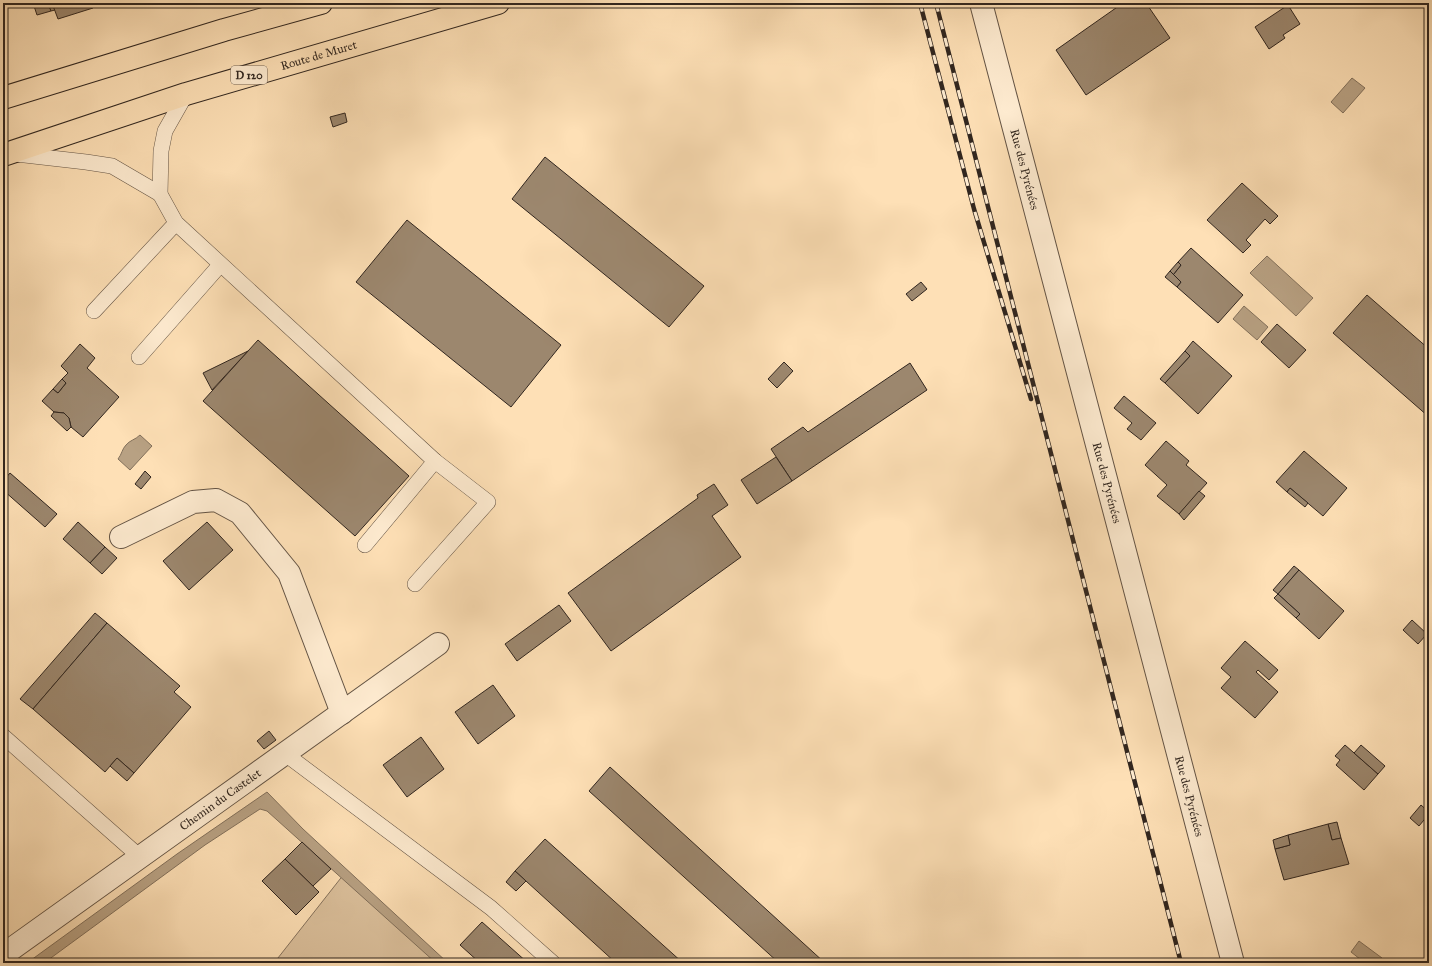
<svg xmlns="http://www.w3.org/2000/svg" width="1432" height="966" viewBox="0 0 1432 966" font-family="'IM FELL Great Primer',serif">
<rect width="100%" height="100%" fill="#fee0b6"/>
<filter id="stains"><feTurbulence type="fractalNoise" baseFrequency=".005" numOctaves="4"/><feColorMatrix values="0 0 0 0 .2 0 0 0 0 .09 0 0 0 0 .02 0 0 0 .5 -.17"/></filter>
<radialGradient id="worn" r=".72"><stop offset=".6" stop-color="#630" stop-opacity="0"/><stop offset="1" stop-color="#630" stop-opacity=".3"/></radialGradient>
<polygon fill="#dbc09c" stroke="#86735e" points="344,874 444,963 274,963"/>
<g fill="#b8a183" stroke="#82705b">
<polygon points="1352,78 1365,88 1343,113 1331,102"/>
<polygon points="1267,256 1313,298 1296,316 1250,273"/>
<polygon points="1244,306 1268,327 1257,340 1233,319"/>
<path d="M140,435L152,446L130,470L118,459C122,454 122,449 126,445C130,440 135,440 140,435Z"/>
<polygon points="267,792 303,829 448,963 436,963 267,811 260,809 205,845 44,963 27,963 177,854"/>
<polygon points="1359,941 1382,958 1379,963 1365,963 1351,952"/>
</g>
<g fill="#9c876e" stroke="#31261f">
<polygon points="33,3 48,3 51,11 37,15"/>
<polygon points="48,3 52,3 55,10 51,11"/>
<polygon points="52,3 91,3 93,8 58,19"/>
<polygon points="1123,3 1146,3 1170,38 1086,95 1056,50"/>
<polygon points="1288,5 1300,24 1283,35 1285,38 1269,49 1255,27"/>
<polygon points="345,113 347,122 333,127 330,117"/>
<polygon points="545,157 704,286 669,327 512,199"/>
<polygon points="1242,183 1278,216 1270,224 1265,219 1246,240 1251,245 1243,253 1207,220"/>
<polygon points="407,220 561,345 511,407 356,282"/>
<polygon points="1191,248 1243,295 1218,323 1177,287 1181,282 1173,275 1181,265 1178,262"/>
<polygon points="1178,262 1181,265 1173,275 1170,271"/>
<polygon points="1170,271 1181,282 1177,287 1165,277"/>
<polygon points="921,282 927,289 912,301 906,294"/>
<polygon points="1367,295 1429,349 1429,417 1333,333"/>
<polygon points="1277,324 1306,350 1289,368 1261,342"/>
<polygon points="258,340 409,476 355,536 203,401"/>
<polygon points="1193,341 1232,376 1198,414 1165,383 1190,356 1185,351"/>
<polygon points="80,344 95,358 87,368 119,397 83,437 71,427 69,418 64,413 54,412 42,401 53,389 58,393 66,383 62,379 68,373 61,366"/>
<polygon points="248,351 212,390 203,373"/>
<polygon points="1185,351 1190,356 1165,383 1160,379"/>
<polygon points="784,362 793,371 777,388 768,379"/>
<polygon points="910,363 927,390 792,481 771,449 803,427 808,432"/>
<polygon points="62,379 66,383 58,393 53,389"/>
<polygon points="1124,396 1156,423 1141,440 1127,429 1132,423 1114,408"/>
<polygon points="54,412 64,413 69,418 71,427 67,431 51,416"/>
<polygon points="1166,441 1189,461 1186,465 1207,483 1179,514 1157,496 1167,485 1145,465"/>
<polygon points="1304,451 1347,488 1323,516 1290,488 1287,492 1276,482"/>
<polygon points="776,457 792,481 757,504 741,480"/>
<polygon points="145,471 151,477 141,489 135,484"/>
<polygon points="10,473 57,514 45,527 3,490 3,481"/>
<polygon points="714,484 728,505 712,516 741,557 611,651 568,593 698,498 697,495"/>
<polygon points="1290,488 1308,503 1305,507 1287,492"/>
<polygon points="1199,491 1205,496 1184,520 1179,514"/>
<polygon points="78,522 105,547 90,563 63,539"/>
<polygon points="207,522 233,550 189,590 163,561"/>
<polygon points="105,547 117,558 102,574 90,563"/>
<polygon points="1294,566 1299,570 1278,594 1273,590"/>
<polygon points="1299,570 1344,611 1319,639 1296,618 1300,614 1278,594"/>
<polygon points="1278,594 1300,614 1296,618 1274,598"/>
<polygon points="559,605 571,621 517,661 505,644"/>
<polygon points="95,613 107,623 33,709 20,699"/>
<polygon points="1412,620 1427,634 1418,644 1403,630"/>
<polygon points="107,623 180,686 174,692 191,707 134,773 117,758 105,772 33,709"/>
<polygon points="1245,641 1278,670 1269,680 1258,670 1256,672 1278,692 1255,718 1221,688 1231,677 1221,668"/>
<polygon points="493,685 515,716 478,744 455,712"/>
<polygon points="269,731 276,740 264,749 257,741"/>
<polygon points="421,737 444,769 407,797 383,765"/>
<polygon points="1345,745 1378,774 1364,790 1336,765 1340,760 1335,756"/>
<polygon points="1361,745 1385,766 1378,774 1354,753"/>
<polygon points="117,758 134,773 127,781 110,766"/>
<polygon points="610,767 825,963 779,963 589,791"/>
<polygon points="1421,805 1429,812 1429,814 1419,826 1410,818"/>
<polygon points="1337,822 1341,838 1332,840 1328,824"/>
<polygon points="1328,824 1332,840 1341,838 1349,864 1284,880 1275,849 1290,845 1288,835"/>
<polygon points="1288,835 1290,845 1275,849 1273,840"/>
<polygon points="545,839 683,963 616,963 515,871"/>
<polygon points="302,842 331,869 313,886 285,859"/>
<polygon points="285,859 319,892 296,915 262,881"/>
<polygon points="515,871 526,881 516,891 506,882"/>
<polygon points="482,922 528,963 480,963 460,945"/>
</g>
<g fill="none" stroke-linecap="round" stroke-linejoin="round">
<g stroke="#645445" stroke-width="16">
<g id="lane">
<polyline points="186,94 165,131 161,151 160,194 176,223 435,461 488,502 415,584"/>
<polyline points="16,154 86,162 112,166 160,194"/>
<polyline points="94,311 176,223"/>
<polyline points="139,357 220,265"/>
<polyline points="365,545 435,461"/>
<polyline points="3,736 140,857"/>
<polyline points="284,753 491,908 553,963"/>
</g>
</g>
<g stroke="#645445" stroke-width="24">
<g id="street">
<path id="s1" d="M981,3L1233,963"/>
<polyline points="121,537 193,502 216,500 240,513 289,573 342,713"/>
<path id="s2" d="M3,955L438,644"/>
</g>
</g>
<g stroke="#31261f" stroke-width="24">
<g id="primary">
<polyline points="3,98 224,30 321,3"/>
<path id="s3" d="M3,155L186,94L498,3"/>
</g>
</g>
<use href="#lane" stroke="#feebd0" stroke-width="15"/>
<use href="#street" stroke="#feebd0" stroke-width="22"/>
<use href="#primary" stroke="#fee0b6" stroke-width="22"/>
<g stroke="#31261f" stroke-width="4.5">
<g id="rail">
<polyline points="920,3 974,209 1031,399"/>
<polyline points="936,3 1181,963"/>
</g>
</g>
<use href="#rail" stroke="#feebd0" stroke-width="3" stroke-dasharray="9" stroke-linecap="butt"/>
</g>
<g text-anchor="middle" stroke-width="4" stroke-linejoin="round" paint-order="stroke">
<rect fill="#feebd0" stroke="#6e6154" stroke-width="1" x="231" y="66" width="36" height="18" rx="3"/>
<g font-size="11" font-weight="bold" fill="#31261f">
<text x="249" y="79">D 120</text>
</g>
<g font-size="12" fill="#31261f" stroke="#feebd0">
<text dy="4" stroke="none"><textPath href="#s3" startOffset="331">Route de Muret</textPath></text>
<text dy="4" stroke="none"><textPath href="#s1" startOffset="172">Rue des Pyrénées</textPath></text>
<text dy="4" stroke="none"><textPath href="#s1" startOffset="496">Rue des Pyrénées</textPath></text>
<text dy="4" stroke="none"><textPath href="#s1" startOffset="820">Rue des Pyrénées</textPath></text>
<text dy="4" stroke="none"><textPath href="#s2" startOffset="267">Chemin du Castelet</textPath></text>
</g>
</g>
<rect width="1432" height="966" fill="none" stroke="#fee0b6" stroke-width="16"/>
<rect x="4" y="4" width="1424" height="958" fill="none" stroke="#31261f" stroke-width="2"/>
<rect x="8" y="8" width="1416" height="950" fill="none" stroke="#31261f"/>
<rect width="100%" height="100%" filter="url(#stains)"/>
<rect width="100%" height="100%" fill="url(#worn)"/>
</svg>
